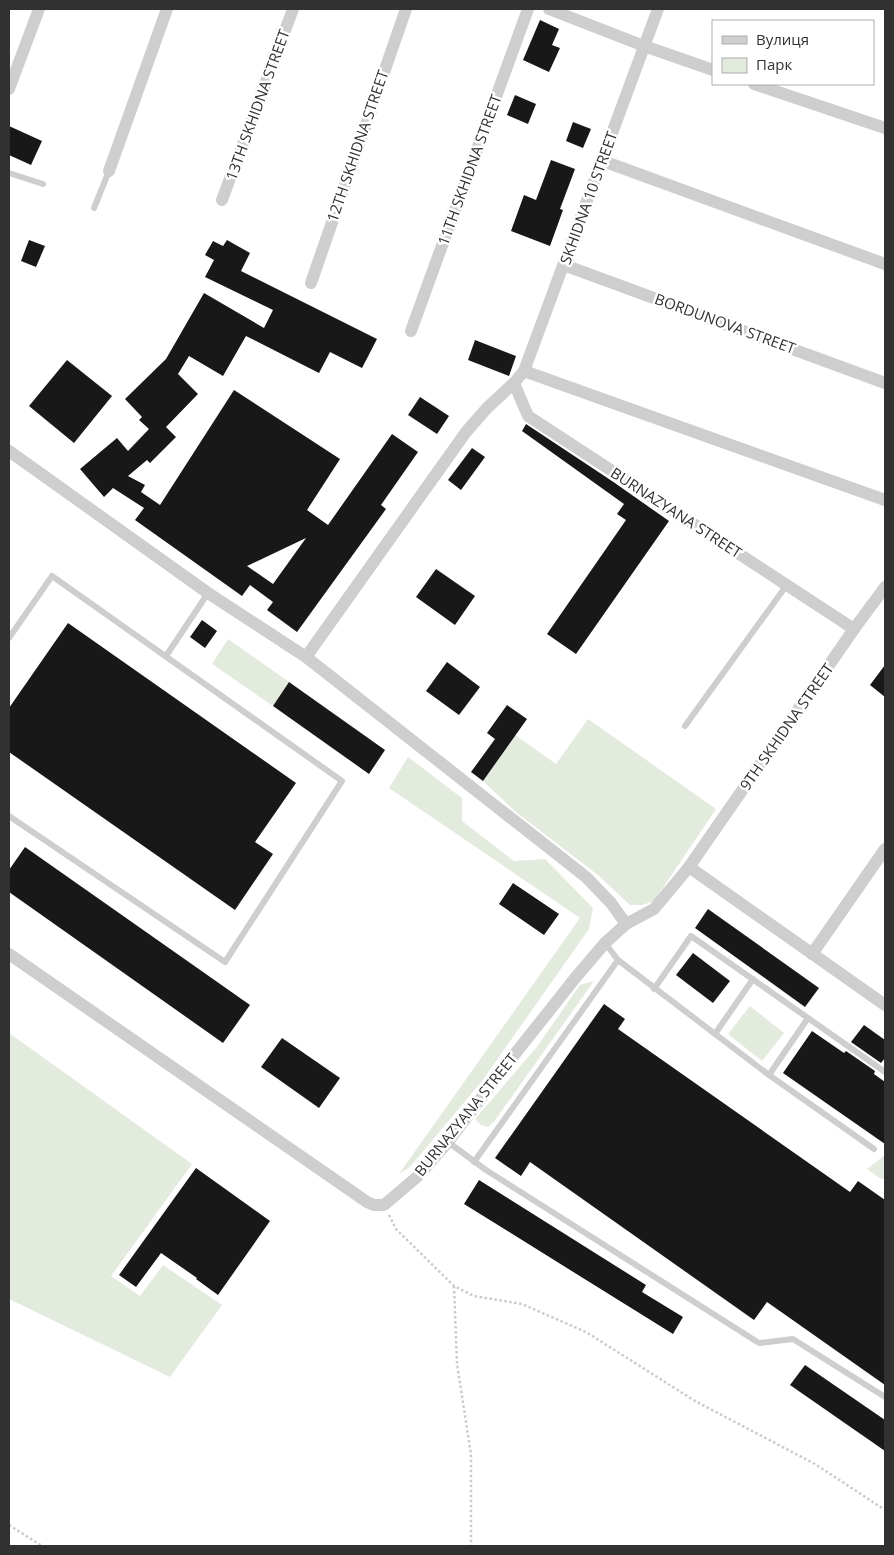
<svg xmlns="http://www.w3.org/2000/svg" width="894" height="1555" viewBox="0 0 894 1555" font-family="'Open Sans',sans-serif">
<rect width="100%" height="100%" fill="#fff"/>
<g fill="#e3eade">
<polygon points="228,639 289,682 273,706 212,664"/>
<polygon points="588,719 716,809 654,901 642,905 630,905 598,875 517,813 483,781 515,735 556,764"/>
<polygon points="408,757 462,798 462,821 514,861 545,859 593,908 589,929 482,1081 410,1167 399,1174 580,918 389,788"/>
<polygon points="594,981 493,1123 488,1127 481,1125 475,1119 536,1048 580,985"/>
<polygon points="750,1006 784,1033 762,1061 728,1034"/>
<polygon points="9,1033 192,1164 111,1276 140,1296 163,1265 222,1305 170,1377 9,1299"/>
<polygon points="885,1155 885,1178 881,1179 867,1169"/>
</g>
<g fill="#181818" fill-rule="evenodd">
<polygon points="540,20 559,29 552,45 560,48 549,72 523,60"/>
<polygon points="515,95 536,104 528,124 507,115"/>
<polygon points="573,122 591,129 583,148 566,141"/>
<polygon points="9,126 42,141 31,165 9,155"/>
<polygon points="551,160 575,169 560,209 563,210 550,246 511,231 524,195 536,200"/>
<polygon points="29,240 45,246 36,267 21,261"/>
<path d="M227,240L250,253L241,271L377,339L362,368L330,352L319,373L246,336L223,376L189,356L178,374L198,394L166,427L176,437L150,463L147,460L128,476L145,485L141,492L160,505L234,390L340,459L307,510L328,525L392,434L418,452L381,505L386,509L297,632L267,610L273,602L250,585L242,596L135,520L144,508L113,488L104,497L80,469L117,438L128,451L149,429L139,420L142,417L125,399L166,359L204,293L264,328L273,310L205,277L214,260L205,255L213,241L223,246ZM306,538L273,584L247,566Z"/>
<polygon points="475,340 516,356 509,376 468,360"/>
<polygon points="67,360 112,396 74,443 29,406"/>
<polygon points="420,397 449,416 437,434 408,415"/>
<polygon points="526,424 612,481 669,521 576,654 547,634 626,520 617,514 624,504 522,431"/>
<polygon points="472,448 485,457 461,490 448,480"/>
<polygon points="436,569 475,596 455,625 416,597"/>
<polygon points="202,620 217,631 205,648 190,637"/>
<polygon points="68,623 296,783 255,842 273,854 235,910 9,752 9,708"/>
<polygon points="447,662 480,687 459,715 426,691"/>
<polygon points="885,665 885,697 870,685"/>
<polygon points="289,682 385,750 369,774 273,706"/>
<polygon points="507,705 527,719 483,781 471,772 495,739 487,733"/>
<polygon points="25,847 250,1005 223,1043 9,892 9,870"/>
<polygon points="513,883 559,914 544,935 499,904"/>
<polygon points="708,909 819,988 805,1007 695,928"/>
<polygon points="693,953 730,981 713,1003 676,975"/>
<polygon points="604,1004 625,1019 618,1029 850,1192 858,1181 885,1200 885,1385 767,1302 754,1320 530,1162 521,1176 495,1158"/>
<polygon points="864,1025 885,1040 885,1058 881,1063 851,1042"/>
<polygon points="812,1031 844,1053 846,1051 875,1071 874,1074 885,1082 885,1144 783,1073"/>
<polygon points="282,1038 340,1078 319,1108 261,1067"/>
<polygon points="196,1168 270,1221 218,1295 196,1279 197,1278 161,1253 136,1287 119,1275"/>
<polygon points="479,1180 646,1285 642,1292 683,1317 673,1334 464,1204"/>
<polygon points="805,1365 885,1420 885,1451 790,1385"/>
</g>
<g fill="none" stroke-linecap="round" stroke-linejoin="round">
<g stroke="#cbcbcb" stroke-width="2.5" stroke-dasharray="2.5 2.5" stroke-linecap="butt">
<polyline points="389,1215 396,1229 454,1286 474,1296 522,1304 586,1332 695,1401 815,1464 885,1510"/>
<polyline points="454,1286 457,1364 471,1454 471,1546"/>
<polyline points="9,1525 42,1546"/>
</g>
<g stroke="#cecece" stroke-width="6">
<polyline points="9,173 43,184"/>
<polyline points="94,208 109,171"/>
<polyline points="9,638 52,576 342,781 225,962 9,816"/>
<polyline points="166,656 208,593"/>
<polyline points="685,726 786,586"/>
<polyline points="618,960 769,1075 874,1149"/>
<polyline points="654,989 691,936 885,1072"/>
<polyline points="715,1034 753,979"/>
<polyline points="769,1075 808,1018"/>
<polyline points="448,1142 486,1170 759,1343 793,1339 885,1397"/>
<polyline points="474,1162 618,960 605,943"/>
</g>
<g stroke="#cecece" stroke-width="12">
<polyline points="549,9 644,46 713,70"/>
<polyline points="754,84 885,128"/>
<polyline points="9,89 39,9"/>
<polyline points="603,161 885,264"/>
<polyline points="109,171 167,9"/>
<polyline points="222,200 293,9"/>
<polyline points="564,265 885,383"/>
<polyline points="311,283 406,9"/>
<polyline points="411,331 528,9"/>
<polyline points="524,371 885,500"/>
<polyline points="514,383 528,416 854,629"/>
<polyline points="9,451 208,593 306,657 586,877 611,903 626,924"/>
<polyline points="306,657 466,432 487,408 514,383 524,371 658,9"/>
<polyline points="689,867 854,629 885,587"/>
<polyline points="9,954 367,1202 374,1205 384,1205 417,1177 448,1142 507,1064 576,977 605,943 626,924 654,909 689,867 885,1005"/>
<polyline points="812,954 885,849"/>
</g>
</g>
<g text-anchor="middle" stroke-width="5" stroke-linejoin="round" paint-order="stroke">
<g font-size="15" fill="#313131" stroke="#fff">
<text transform="translate(258 105) rotate(-70)" y="5">13TH SKHIDNA STREET</text>
<text transform="translate(358 146) rotate(-71)" y="5">12TH SKHIDNA STREET</text>
<text transform="translate(470 170) rotate(-70)" y="5">11TH SKHIDNA STREET</text>
<text transform="translate(589 198) rotate(-70)" y="5">SKHIDNA 10 STREET</text>
<text transform="translate(725 324) rotate(20)" y="5">BORDUNOVA STREET</text>
<text transform="translate(676 513) rotate(33)" y="5">BURNAZYANA STREET</text>
<text transform="translate(787 727) rotate(-55)" y="5">9TH SKHIDNA STREET</text>
<text transform="translate(466 1115) rotate(-51)" y="5">BURNAZYANA STREET</text>
</g>
</g>
<rect width="894" height="1555" fill="none" stroke="#313131" stroke-width="20"/>
<rect x="712" y="20" width="162" height="65" fill="#ffffff" stroke="#adadad"/>
<rect x="722" y="36" width="25" height="8" fill="#cecece" stroke="#adadad"/>
<text x="756" y="45" font-size="15" fill="#313131">Вулиця</text>
<rect x="722" y="58" width="25" height="15" fill="#e3eade" stroke="#adadad"/>
<text x="756" y="70" font-size="15" fill="#313131">Парк</text>
</svg>
